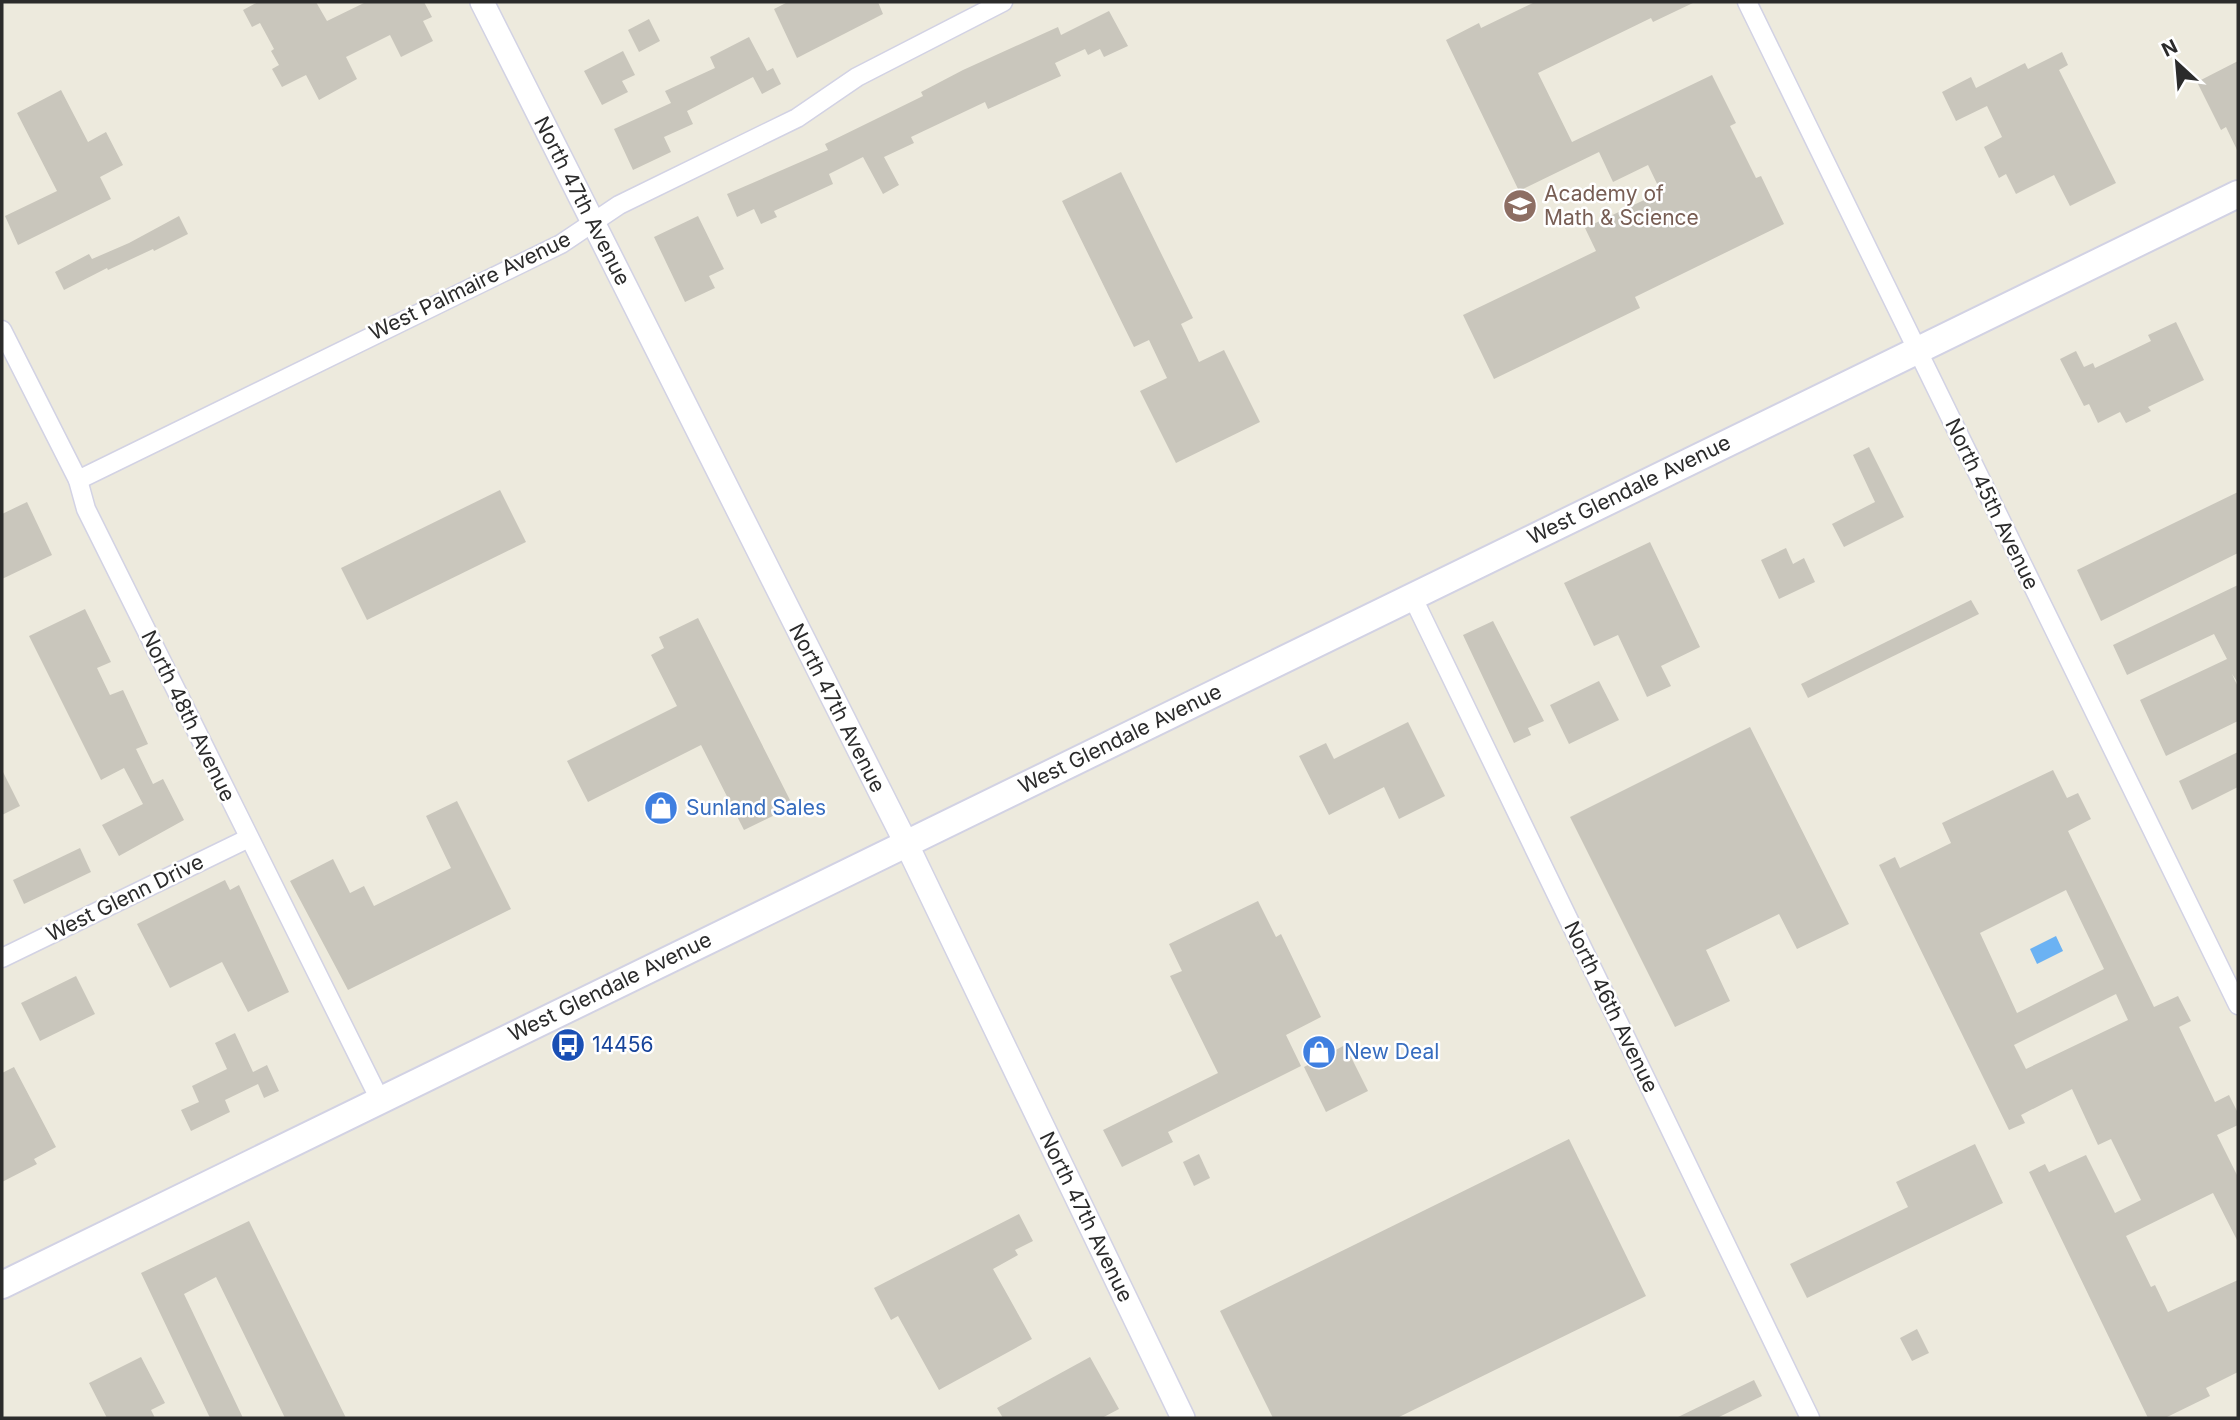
<svg xmlns="http://www.w3.org/2000/svg" width="2240" height="1420" viewBox="0 0 2240 1420" font-family="Inter,sans-serif">
<rect width="100%" height="100%" fill="#edeadd"/>
<polygon fill="#6bb2f3" points="2056,936 2063,951 2037,964 2030,949"/>
<g fill="#c9c6bc" fill-rule="evenodd">
<polygon points="258,2 316,2 327,21 366,2 424,2 432,17 423,21 433,41 401,57 390,35 346,57 357,79 319,100 306,75 282,87 272,69 279,65 271,51 274,49 260,23 252,27 243,10"/>
<polygon points="788,2 878,2 883,14 797,58 774,9"/>
<polygon points="1535,2 1695,2 1653,22 1651,18 1538,73 1572,142 1712,75 1736,123 1730,126 1756,178 1761,176 1784,224 1635,297 1640,308 1494,379 1463,315 1596,251 1585,228 1661,192 1648,165 1613,182 1599,152 1519,191 1446,40 1479,23 1481,28"/>
<polygon points="1109,11 1128,46 1104,57 1100,49 1088,55 1085,49 1055,63 1061,76 988,109 985,102 911,137 914,143 884,157 899,185 883,194 863,157 829,174 833,184 774,211 777,217 761,224 754,209 737,217 727,194 828,150 825,144 923,96 921,92 963,70 1058,27 1061,35"/>
<polygon points="649,19 660,41 639,52 628,30"/>
<polygon points="749,37 767,71 773,68 781,84 762,94 753,77 687,111 693,124 664,137 671,152 633,170 614,129 671,103 665,91 715,68 710,57"/>
<polygon points="623,51 635,75 622,81 628,92 602,105 584,71"/>
<polygon points="2062,52 2068,65 2059,70 2116,183 2070,206 2054,175 2016,194 2006,174 1999,178 1984,147 2002,137 1987,106 1956,121 1942,92 1971,77 1976,88 2025,63 2028,69"/>
<polygon points="2238,61 2238,152 2226,127 2221,130 2197,82"/>
<polygon points="61,90 88,142 106,132 123,165 100,177 111,199 18,245 5,216 57,191 17,113"/>
<polygon points="1121,172 1193,318 1181,324 1199,362 1224,350 1260,422 1176,463 1140,391 1167,378 1149,340 1134,347 1062,201"/>
<polygon points="179,216 188,234 154,251 153,249 108,270 107,268 64,290 55,272 89,254 92,259 129,243"/>
<polygon points="698,216 724,269 709,276 715,288 685,302 654,237"/>
<polygon points="2176,322 2204,380 2148,407 2151,411 2126,423 2120,412 2098,423 2089,404 2084,406 2060,359 2076,351 2084,367 2093,363 2095,368 2151,341 2148,335"/>
<polygon points="1869,447 1904,517 1844,547 1832,524 1875,502 1853,455"/>
<polygon points="500,490 526,542 367,620 341,568"/>
<polygon points="2238,492 2238,553 2101,621 2077,570"/>
<polygon points="27,502 52,555 2,579 2,514"/>
<polygon points="1650,542 1700,647 1661,666 1671,686 1647,697 1618,635 1594,646 1564,583"/>
<polygon points="1786,548 1793,564 1804,558 1815,582 1779,599 1761,560"/>
<polygon points="2238,585 2238,683 2232,674 2238,687 2238,721 2166,756 2140,700 2227,659 2214,634 2127,675 2113,645"/>
<polygon points="1971,600 1979,614 1808,698 1801,684"/>
<polygon points="85,609 111,662 97,668 110,695 123,690 148,744 136,749 153,784 163,779 184,820 119,856 102,825 143,804 124,768 101,780 29,636"/>
<polygon points="698,618 793,806 744,830 701,745 588,802 567,761 677,706 651,655 664,648 659,637"/>
<polygon points="1493,621 1544,721 1528,728 1531,735 1514,743 1463,635"/>
<polygon points="1599,681 1619,720 1569,744 1550,705"/>
<polygon points="1408,722 1445,796 1399,819 1384,787 1329,815 1299,756 1326,743 1334,759"/>
<polygon points="1750,727 1849,924 1797,949 1779,914 1706,950 1730,1001 1675,1027 1570,817"/>
<polygon points="2238,752 2238,787 2192,810 2179,781"/>
<polygon points="2,770 20,806 2,815"/>
<path d="M2053,770L2067,798L2078,793L2091,819L2068,831L2154,1007L2178,996L2191,1021L2179,1027L2215,1102L2229,1095L2238,1113V1125L2217,1135L2238,1177V1242L2213,1193L2126,1236L2151,1287L2155,1285L2168,1312L2238,1280V1372L2206,1388L2210,1396L2165,1418H2148L2029,1172L2045,1164L2049,1172L2086,1155L2115,1213L2141,1200L2111,1139L2098,1145L2072,1089L2021,1115L2025,1123L2009,1130L1879,865L1895,857L1900,868L1951,843L1942,823ZM2066,890L2104,969L2017,1013L1980,933ZM2116,994L2128,1020L2026,1069L2014,1045Z"/>
<polygon points="457,801 511,909 348,990 290,881 333,859 350,893 364,886 374,906 451,868 426,816"/>
<polygon points="80,848 91,872 24,904 13,880"/>
<polygon points="225,880 230,890 239,885 289,992 248,1012 222,962 170,988 137,924"/>
<polygon points="1258,901 1276,937 1281,934 1321,1017 1286,1035 1301,1066 1168,1132 1173,1142 1122,1167 1103,1130 1218,1073 1170,976 1182,971 1169,944"/>
<polygon points="76,976 95,1014 40,1041 21,1003"/>
<polygon points="235,1033 253,1072 267,1065 279,1091 264,1098 258,1084 225,1100 230,1112 191,1131 181,1110 199,1102 192,1086 227,1069 215,1043"/>
<polygon points="1345,1045 1368,1091 1326,1112 1304,1067"/>
<polygon points="14,1067 56,1147 34,1159 37,1164 2,1182 2,1073"/>
<polygon points="1569,1139 1646,1296 1397,1418 1273,1418 1220,1311"/>
<polygon points="1975,1144 2003,1203 1807,1298 1790,1264 1908,1207 1896,1182"/>
<polygon points="1199,1154 1210,1178 1194,1186 1183,1162"/>
<polygon points="1019,1214 1033,1241 1015,1250 1018,1255 993,1269 1032,1339 939,1390 898,1316 891,1320 874,1288"/>
<polygon points="249,1221 346,1418 285,1418 216,1277 184,1294 243,1418 210,1418 141,1273"/>
<polygon points="1917,1329 1929,1353 1912,1361 1900,1338"/>
<polygon points="141,1357 165,1403 151,1410 155,1418 107,1418 89,1383"/>
<polygon points="1090,1357 1119,1409 1102,1418 1003,1418 997,1408"/>
<polygon points="1754,1380 1762,1396 1717,1418 1676,1418"/>
</g>
<g fill="none" stroke-linecap="round" stroke-linejoin="round">
<g stroke="#d2d2e4" stroke-width="21">
<g id="minor">
<polyline points="1747,2 2238,1005"/>
<polyline points="2,330 78,480 86,509 380,1100"/>
<polyline points="78,480 561,244 619,205 797,118 857,77 1003,2"/>
<polyline points="1412,596 1810,1418"/>
<polyline points="2,958 249,838"/>
</g>
</g>
<g stroke="#d2d2e4" stroke-width="26">
<polyline id="tertiary" points="482,2 906,843 1183,1418"/>
</g>
<g stroke="#d2d2e4" stroke-width="30">
<polyline id="secondary" points="2,1285 2238,194"/>
</g>
<use href="#minor" stroke="#fff" stroke-width="18"/>
<use href="#tertiary" stroke="#fff" stroke-width="23"/>
<use href="#secondary" stroke="#fff" stroke-width="26"/>
</g>
<defs>
<g id="school-disc" transform="scale(1.75)"><circle r="9.5" fill="#8d6e63" stroke="#fff"/><path d="M0-5L7-2L0 1L-7-2ZM-4 1L0 2.5L4 1V4Q0 6-4 4Z" fill="#fff"/></g>
<g id="shop-disc" transform="scale(1.75)"><circle r="9.5" fill="#3f7fe0" stroke="#fff"/><path d="M-5-2.5h2.3a2.7 3.5 0 0 1 5.4 0H5L5.5 6h-11ZM-1.5-2.5h3a1.5 2.3 0 0 0-3 0Z" fill="#fff"/></g>
<g id="bus-disc" transform="scale(1.75)"><circle r="9.5" fill="#1a4fb4" stroke="#fff"/><path d="M-5-6H5V4H4V6H2V4H-2V6H-4V4H-5ZM-3.5-4V0h7V-4ZM-3.5 1.2v1.5H-2V1.2ZM2 1.2v1.5H3.5V1.2Z" fill="#fff"/></g>
</defs>
<g fill-rule="evenodd">
<use href="#school-disc" x="1520" y="206"/>
<use href="#shop-disc" x="661" y="808"/>
<use href="#bus-disc" x="568" y="1045"/>
<use href="#shop-disc" x="1319" y="1052"/>
</g>
<g text-anchor="middle" stroke-width="5" stroke-linejoin="round" paint-order="stroke">
<g font-size="21" fill="#785e54" stroke="#fff" text-anchor="start">
<text x="1544" y="201">Academy of<tspan x="1544" dy="24">Math &amp; Science</tspan></text>
</g>
<g font-size="21" fill="#2b2b2b" stroke="#fff">
<text transform="translate(582 201) rotate(63)" y="7">North 47th Avenue</text>
<text transform="translate(470 286) rotate(-26)" y="7">West Palmaire Avenue</text>
<text transform="translate(1629 490) rotate(-26)" y="7">West Glendale Avenue</text>
<text transform="translate(1992 504) rotate(64)" y="7">North 45th Avenue</text>
<text transform="translate(837 708) rotate(63)" y="7">North 47th Avenue</text>
<text transform="translate(188 716) rotate(64)" y="7">North 48th Avenue</text>
<text transform="translate(1120 739) rotate(-26)" y="7">West Glendale Avenue</text>
<text transform="translate(125 898) rotate(-26)" y="7">West Glenn Drive</text>
<text transform="translate(610 987) rotate(-26)" y="7">West Glendale Avenue</text>
<text transform="translate(1611 1007) rotate(64)" y="7">North 46th Avenue</text>
<text transform="translate(1086 1217) rotate(64)" y="7">North 47th Avenue</text>
</g>
<g font-size="21" fill="#366cbe" stroke="#fff" text-anchor="start">
<text x="686" y="815">Sunland Sales</text>
<text x="1344" y="1059">New Deal</text>
</g>
<g font-size="21" fill="#164399" stroke="#fff" text-anchor="start">
<text x="592" y="1052">14456</text>
</g>
</g>
<rect width="2240" height="1420" fill="none" stroke="#2b2b2b" stroke-width="7"/>
<g transform="translate(2177 63) rotate(334)" stroke="#ffffff" stroke-width="5" paint-order="stroke">
<path d="M0-5L12 26L0 18L-12 26Z" fill="#2b2b2b"/>
<text y="-10" font-size="19" font-weight="bold" text-anchor="middle" fill="#2b2b2b">N</text>
</g>
</svg>
